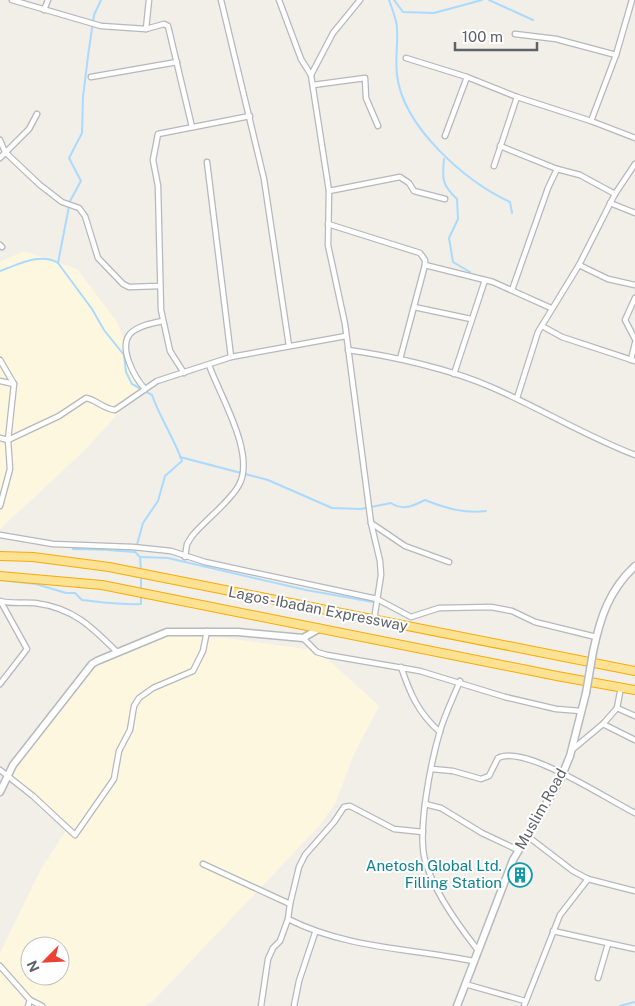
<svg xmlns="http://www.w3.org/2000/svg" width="635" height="1006" viewBox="0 0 635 1006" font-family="'Public Sans',sans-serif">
<rect width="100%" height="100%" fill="#f1efe8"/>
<g fill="#fef7e0" fill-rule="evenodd">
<polygon points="24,251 77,269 117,322 143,387 82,453 0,529 0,262"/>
<path d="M177,631L319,651L379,706L354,754L335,804L319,826L153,1001L144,1006H0V953L41,869L69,826L11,774L99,660ZM30,946H60V976H30Z"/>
</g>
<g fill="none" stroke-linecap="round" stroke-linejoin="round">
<g stroke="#aadaff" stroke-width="2">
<path d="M101,0L94,15L88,56L83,97L82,133L69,158L81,181L70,201L58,263L92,309L104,330L124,355L126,372L132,384L152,395C160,418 174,438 182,461L165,476L158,501L143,523L135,552L140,557L141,571"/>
<path d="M389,0C392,9 397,20 397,29C398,44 395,60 397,75C403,127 465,181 510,202L512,213"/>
<polyline points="394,0 403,12 434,13 482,0"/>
<polyline points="489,0 533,20"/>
<path d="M444,159C442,179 442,185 457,199L458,219L449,238L453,262L470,272"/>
<path d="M0,271C18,265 40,252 58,263"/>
<path d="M180,457L268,480L332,508L361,509L391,503C403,511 413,506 425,500C445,508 465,514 486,511"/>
<path d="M73,549C94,549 114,550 135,552"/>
<polyline points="141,557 168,558 306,590 373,602"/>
<polyline points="141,576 141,591"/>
<path d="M0,580L36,584L66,593H75L82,600C102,602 120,605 141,604V596"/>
<polyline points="620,1006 635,1002"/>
</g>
<g stroke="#b5b8bc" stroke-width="7">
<g id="street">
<polyline points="12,0 101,26 146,29 164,24 168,26 192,127"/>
<polyline points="221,0 264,179 289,346"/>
<polyline points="279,0 301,59 311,75"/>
<polyline points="360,0 333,33 311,75 329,191 328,245 345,324 371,523 380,561 381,575 374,620"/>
<polyline points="44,10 48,0"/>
<polyline points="146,29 149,0"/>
<polyline points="515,34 556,39 616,55"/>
<polyline points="406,58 467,77 517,97 591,121 635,138"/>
<polyline points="91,77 177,62"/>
<polyline points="313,85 365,78 366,98 378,126"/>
<polyline points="591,121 616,55 632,0"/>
<polyline points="445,136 467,77"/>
<polyline points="0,140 5,152 40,185 62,202 79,208 85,216 98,258 123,284 129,287 160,286"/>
<polyline points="500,146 557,169 580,175 615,194"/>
<polyline points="0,158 29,129 37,114"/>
<polyline points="207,162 231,357"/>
<polyline points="494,166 517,97"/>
<polyline points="329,191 400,177 409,183 414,191 445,199"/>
<polyline points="610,203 635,213"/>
<polyline points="328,224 420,253 425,260 425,265 493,282 551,308"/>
<polyline points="0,245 2,247"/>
<polyline points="579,265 608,279 635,285"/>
<polyline points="512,290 548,188 557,169"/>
<polyline points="635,298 625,320 635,339"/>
<polyline points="414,307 471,319"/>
<polyline points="542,326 562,337 635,361"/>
<path d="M348,350C392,356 450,369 491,387C540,408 585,436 635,455"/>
<polyline points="400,359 425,265"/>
<polyline points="0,360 14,384 8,440 10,469 0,506"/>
<polyline points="631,360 635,343"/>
<polyline points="184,373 170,351 161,310 158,186 153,160 158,134 250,116"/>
<polyline points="454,374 485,280"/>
<polyline points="0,381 14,384"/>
<path d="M145,389C135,378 118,348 130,334C137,326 152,323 163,321"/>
<polyline points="517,398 538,332 579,265 615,194 635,164"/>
<path d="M0,438L8,440L59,416L86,398C97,400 103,409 115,410L157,381L231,357L346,336"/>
<polyline points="371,523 405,546 449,562"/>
<polyline points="0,535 53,544 133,547 171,551 205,562 377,599 411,617 439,608 491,607 512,611 535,622 596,637"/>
<path d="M185,557L187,544L192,536C205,520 230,502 239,485C256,454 220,396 209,365"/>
<path d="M0,601C10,604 24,602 35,603C73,608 91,626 117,652"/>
<polyline points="303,638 317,652 327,655 420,671 505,697 556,709 581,711"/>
<path d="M401,667C410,693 418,713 440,732"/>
<path d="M460,681C453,698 445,714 440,731C431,762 417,830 425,860C433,890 458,925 477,949"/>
<polyline points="0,684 27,649 1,602"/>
<polyline points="617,708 635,716"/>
<polyline points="603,724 635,740"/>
<polyline points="573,749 603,724 617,708 621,687"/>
<path d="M432,769L453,771L481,779L489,776L498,758C525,744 608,800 635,813"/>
<polyline points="0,770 33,796 75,835 114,779 119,751 130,730 134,706 139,698 153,688 193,671 203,651 207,631"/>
<polyline points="425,804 441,808 482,833 518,850"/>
<polyline points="526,835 573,871 588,879 635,891"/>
<polyline points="203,864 290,904"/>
<path d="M288,919C348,949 409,948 473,961"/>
<polyline points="553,931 635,949"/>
<polyline points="0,966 30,1000 28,1006"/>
<polyline points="598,978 608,944"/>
<polyline points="465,984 525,1001"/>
<polyline points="30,1000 42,1006"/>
<polyline points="261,1006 268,959 273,948 280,941 288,919 290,904 299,867 305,855 334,822 344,807 350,806 394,829 423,832"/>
<polyline points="294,1006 299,981 315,933"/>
<polyline points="524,1006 560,915 588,879"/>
</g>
</g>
<g stroke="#b6babf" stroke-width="9">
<g id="secondary">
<path d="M593,652C600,618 609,590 635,566"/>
<polyline points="0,792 13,765 92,664 97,661 167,632 238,632 303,638 320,628"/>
<polyline points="457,1006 513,860 560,780 570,756 586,693"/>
</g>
</g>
<g stroke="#f9ab00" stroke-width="10">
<g id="highway">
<polyline points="0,556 33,557 109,567 635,671"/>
<polyline points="0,576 102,585 557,676 635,690"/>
</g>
</g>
<use href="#street" stroke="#fff" stroke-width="4.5"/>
<use href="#secondary" stroke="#fff" stroke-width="6"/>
<use href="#highway" stroke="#fde293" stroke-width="8"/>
<g stroke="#b6babf" stroke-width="9" stroke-linecap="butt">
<polyline id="secondary-bridge" points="586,693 593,652"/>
</g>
<use href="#secondary-bridge" stroke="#fff" stroke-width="6"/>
</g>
<defs>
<g id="building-ring" transform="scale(1.25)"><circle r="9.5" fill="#fff" stroke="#0f9aa8" stroke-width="1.5"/><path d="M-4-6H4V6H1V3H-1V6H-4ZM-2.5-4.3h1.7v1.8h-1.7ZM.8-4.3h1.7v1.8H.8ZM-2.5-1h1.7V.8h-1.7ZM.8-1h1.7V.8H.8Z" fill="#0f9aa8"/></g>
</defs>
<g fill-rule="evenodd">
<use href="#building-ring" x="520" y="875"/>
</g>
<g text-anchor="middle" stroke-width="4" stroke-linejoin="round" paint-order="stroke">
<g font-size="15" fill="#5f6368" stroke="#fff">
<text transform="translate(318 609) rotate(11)" y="5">Lagos-Ibadan Expressway</text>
<text transform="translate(541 809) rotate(-61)" y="5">Muslim Road</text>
</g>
<g font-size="15" fill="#0d838f" stroke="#fff" text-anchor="end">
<text x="502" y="871">Anetosh Global Ltd.<tspan x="502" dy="17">Filling Station</tspan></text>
</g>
</g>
<g transform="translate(45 961) rotate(246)"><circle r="24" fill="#ffffff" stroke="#bfc1c3"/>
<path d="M0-4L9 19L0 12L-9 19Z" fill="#ea4335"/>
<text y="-8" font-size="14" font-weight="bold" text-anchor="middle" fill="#5f6368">N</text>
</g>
<path d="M455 42v8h82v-8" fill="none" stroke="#5f6368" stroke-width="2.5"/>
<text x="462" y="42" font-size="15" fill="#5f6368" stroke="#ffffff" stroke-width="4" paint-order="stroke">100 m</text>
</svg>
